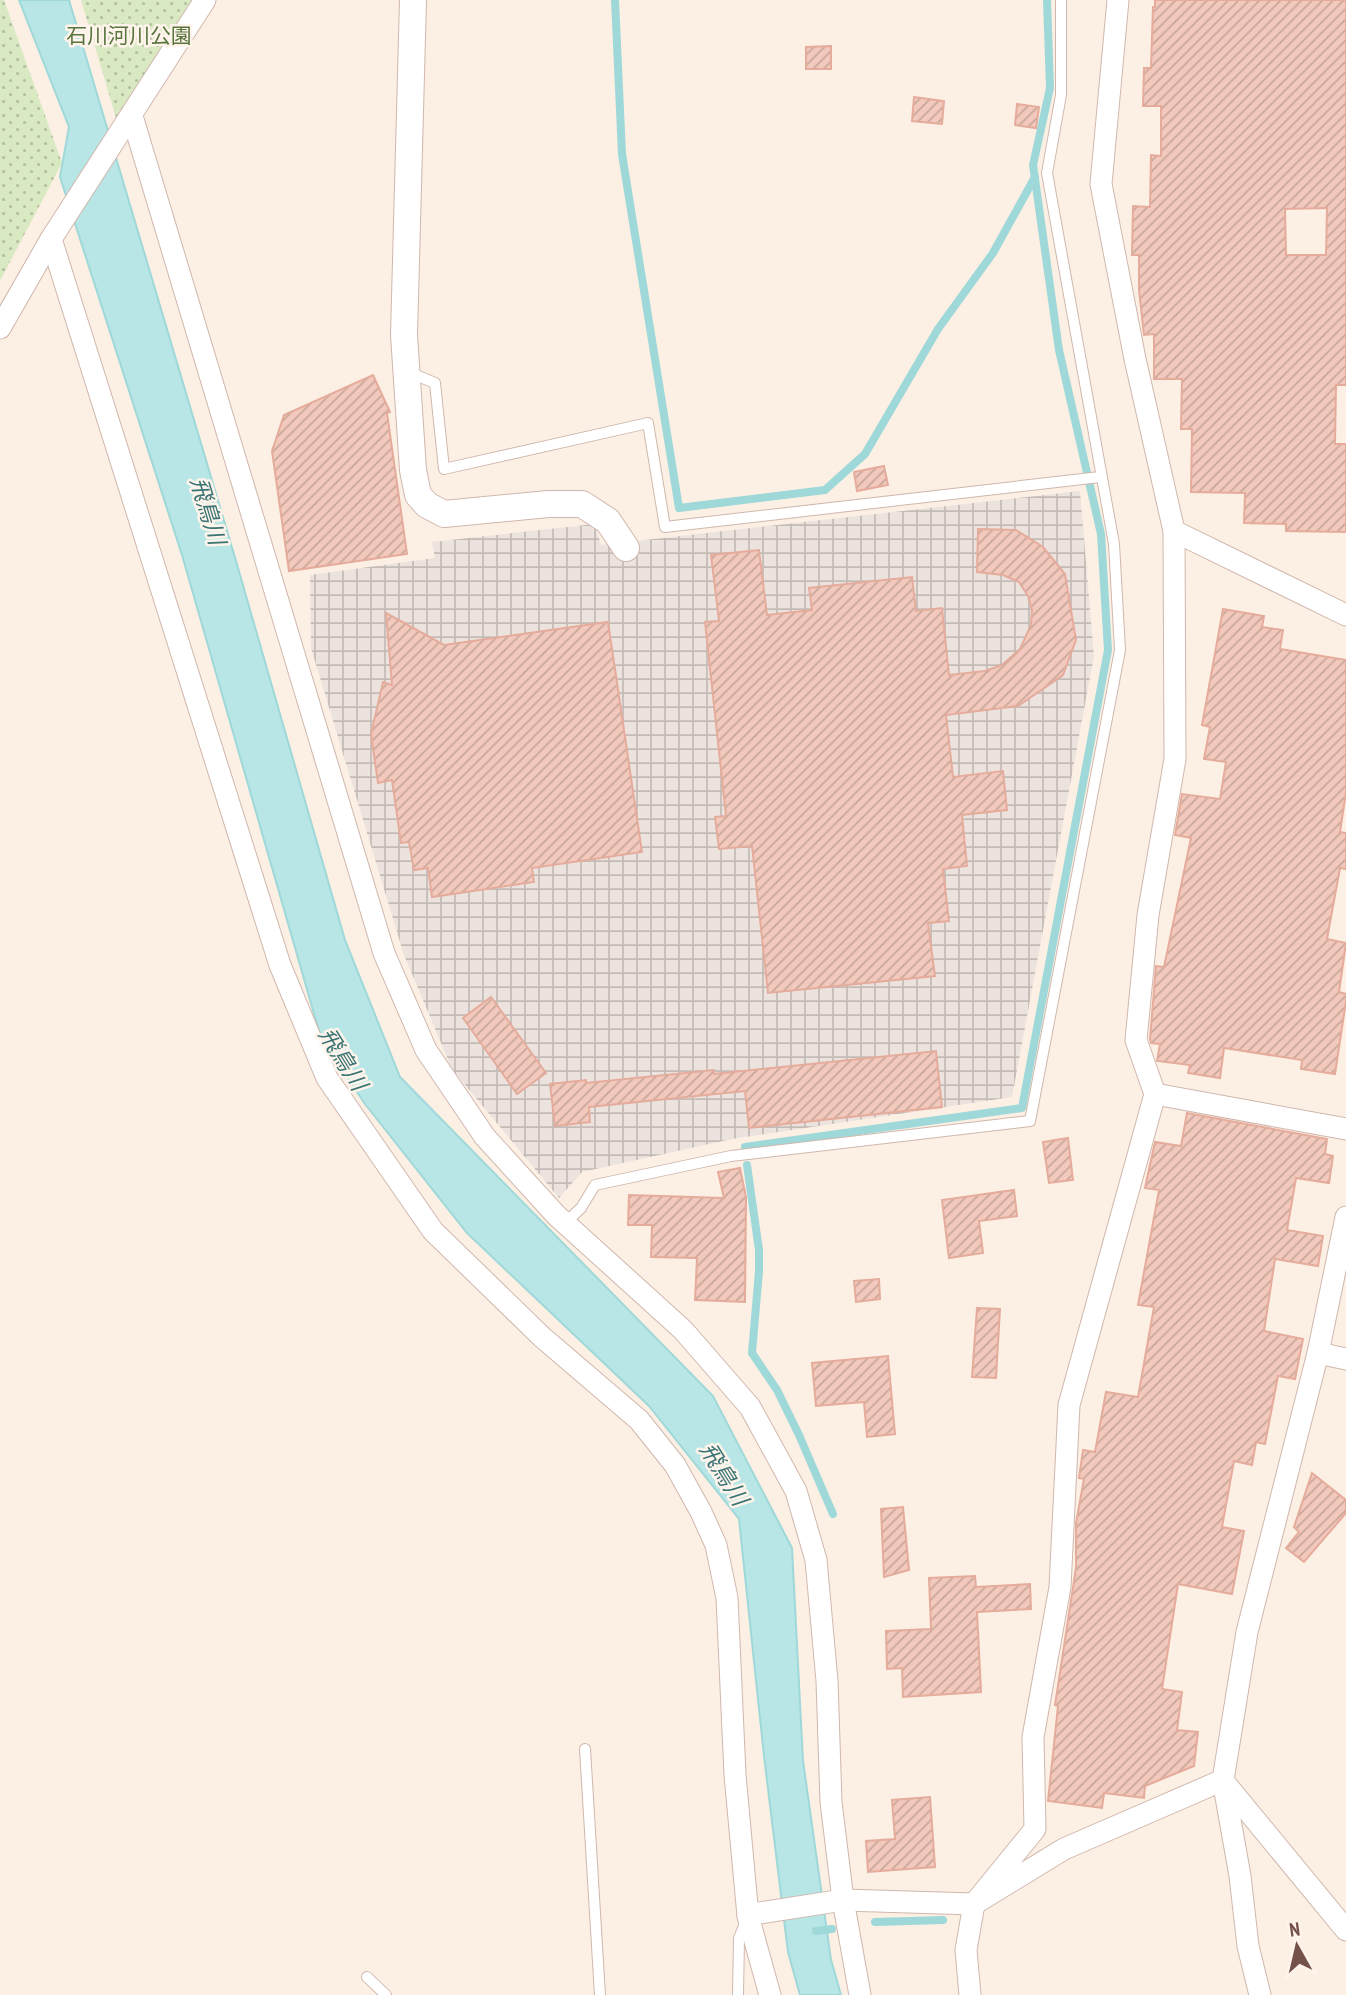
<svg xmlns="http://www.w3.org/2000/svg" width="1346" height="1995" viewBox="0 0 1346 1995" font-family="'PT Sans Narrow','Noto Sans JP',sans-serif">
<defs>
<pattern id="industrial-grid" width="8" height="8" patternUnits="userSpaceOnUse" patternTransform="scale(1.75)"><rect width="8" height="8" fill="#ece3df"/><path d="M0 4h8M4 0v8" fill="none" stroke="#c4bbb7"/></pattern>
<pattern id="park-dots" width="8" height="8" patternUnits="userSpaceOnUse" patternTransform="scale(1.75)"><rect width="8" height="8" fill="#d9eac3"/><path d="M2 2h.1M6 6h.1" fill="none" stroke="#b5c0a0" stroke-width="1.8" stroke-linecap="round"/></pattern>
<pattern id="building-hatch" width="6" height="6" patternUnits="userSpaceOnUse" patternTransform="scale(1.75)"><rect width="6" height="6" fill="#f2c9bc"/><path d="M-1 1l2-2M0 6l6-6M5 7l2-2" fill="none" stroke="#c9a69b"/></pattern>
</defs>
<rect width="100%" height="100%" fill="#fcefe4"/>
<polygon fill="url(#industrial-grid)" points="1080,491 1094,656 1012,1097 732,1139 582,1172 559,1198 452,1069 404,955 311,648 310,575 435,558 432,542 595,524 601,545"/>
<g fill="url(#park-dots)">
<polygon points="0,0 4,0 62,163 0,281"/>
<polygon points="81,0 197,0 117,121"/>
</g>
<polygon fill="#b8e6e6" stroke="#9fd8d8" stroke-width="2" points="19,0 69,0 236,561 345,940 400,1077 713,1396 792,1548 803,1761 831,1960 841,1995 800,1995 788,1952 764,1756 739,1519 649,1406 467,1233 365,1104 321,1038 182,555 60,177 69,127"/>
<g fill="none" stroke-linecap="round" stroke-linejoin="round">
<g stroke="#9fd8d8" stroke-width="8">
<polyline points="615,0 622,154 679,508 825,490 865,454 938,329 993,253 1035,177"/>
<polyline points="745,1147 1022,1108 1108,650 1101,534 1059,350 1033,165 1050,88 1047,0"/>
<polyline points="747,1165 759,1250 759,1271 752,1353 777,1390 799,1435 833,1514"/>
<polyline points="875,1922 943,1920"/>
<polyline points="816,1931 832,1929"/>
</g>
</g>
<g fill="url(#building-hatch)" stroke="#e5ac9c" stroke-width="2" fill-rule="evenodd">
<path d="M1155,0H1346V385H1336L1335,444H1346V532L1286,531V524L1244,523L1245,493L1191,492L1192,429H1181L1182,379H1154V334L1144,335L1139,290V255H1132L1133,206L1150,207L1151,155L1161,156V106H1143L1144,68H1151L1153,7H1155ZM1327,208L1326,255H1286L1285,209Z"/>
<polygon points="831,46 831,69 806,69 806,47"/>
<polygon points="914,97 944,101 942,124 912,121"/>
<polygon points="1017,104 1039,107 1036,128 1015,125"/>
<polygon points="373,375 390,412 387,413 407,554 289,571 272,451 284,415"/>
<polygon points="884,466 888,485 857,491 854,472"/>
<polygon points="978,529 1016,530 1043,547 1065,574 1076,640 1063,675 1018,706 946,715 953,777 1003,771 1007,810 962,815 967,866 943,869 949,921 928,923 935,976 768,993 752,846 719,849 715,817 726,816 705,622 719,621 711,555 759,550 767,615 812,610 809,588 912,577 916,611 942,608 949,675 985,671 1002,665 1020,649 1031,625 1032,610 1028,596 1019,582 1003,575 977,572"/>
<polygon points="1223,609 1264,616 1262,627 1283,630 1280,649 1346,660 1346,792 1340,832 1346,833 1346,869 1340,868 1327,939 1346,943 1339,992 1346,994 1346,1001 1335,1074 1301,1069 1302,1060 1224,1048 1220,1078 1188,1073 1190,1065 1157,1061 1160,1044 1151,1043 1150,1039 1156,966 1164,967 1191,838 1175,835 1182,794 1220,799 1226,762 1204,759 1210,727 1202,725"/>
<polygon points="386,613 444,645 608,622 642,852 532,868 534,882 432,897 428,868 414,870 409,842 401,843 392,780 378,783 371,734 383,682 392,685"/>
<polygon points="491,997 546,1073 517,1094 463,1018"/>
<polygon points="936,1051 942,1107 749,1128 745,1091 589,1107 590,1122 555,1126 550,1084 586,1080 586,1083 714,1070 714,1074"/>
<polygon points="1187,1113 1327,1139 1325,1154 1333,1156 1329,1183 1296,1178 1287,1230 1323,1236 1318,1266 1275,1259 1264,1331 1303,1339 1295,1379 1278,1376 1265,1444 1256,1442 1252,1465 1234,1461 1222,1527 1244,1531 1232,1594 1178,1584 1162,1689 1182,1692 1177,1730 1198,1732 1194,1766 1145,1786 1144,1798 1104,1793 1102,1808 1048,1801 1058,1706 1055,1705 1076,1568 1076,1523 1084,1479 1079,1478 1083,1450 1095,1452 1106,1392 1138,1397 1154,1307 1138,1305 1159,1190 1145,1188 1155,1142 1181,1146"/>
<polygon points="1068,1138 1073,1180 1049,1183 1043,1142"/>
<polygon points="740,1168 746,1197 745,1302 695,1300 697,1258 651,1257 652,1225 628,1225 629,1195 724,1198 718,1172"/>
<polygon points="1014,1190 1017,1216 979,1221 983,1253 949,1258 942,1200"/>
<polygon points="879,1279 880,1299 856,1302 854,1281"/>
<polygon points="977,1308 1000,1309 996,1378 972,1377"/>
<polygon points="888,1356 895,1434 867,1437 864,1402 816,1406 812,1363"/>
<polygon points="1312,1473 1346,1500 1346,1513 1304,1562 1286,1548 1299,1532 1294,1527"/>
<polygon points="903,1507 909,1570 884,1577 881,1509"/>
<polygon points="975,1576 976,1587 1030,1584 1031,1609 977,1612 981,1692 903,1697 902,1668 887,1669 886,1631 931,1629 929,1578"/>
<polygon points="930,1797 935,1867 868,1872 866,1841 895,1839 892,1800"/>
</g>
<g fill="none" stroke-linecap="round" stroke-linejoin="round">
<g stroke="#d0b7ad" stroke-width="12">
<g id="service">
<polyline points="408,372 435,383 444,469 648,423 665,527 1100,477"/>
<polyline points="565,1223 581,1208 595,1185 731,1156 1030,1121 1120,650 1114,544 1047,173 1061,95 1061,0"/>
<polyline points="585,1749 600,1995"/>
<polyline points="367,1977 386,1995"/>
<polyline points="738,1995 739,1938 747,1919"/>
</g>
</g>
<g stroke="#d0b7ad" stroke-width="23">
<g id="minor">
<polyline points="132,116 384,953 426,1050 485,1137 556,1215 683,1330 750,1407 796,1491 816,1560 827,1681 831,1802 843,1900 860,1995"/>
<polyline points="51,239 280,965 327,1078 433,1231 542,1337 639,1420 675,1465 701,1512 716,1545 727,1598 735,1775 748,1916 770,1995"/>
<polyline points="0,328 51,239 205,0"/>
<polyline points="1174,531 1346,615"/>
<polyline points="1155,1094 1346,1129"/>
<polyline points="1318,1353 1346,1359"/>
<polyline points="1224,1782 1346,1930"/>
<polyline points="748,1916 759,1913 843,1900 974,1904 1064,1849 1223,1780"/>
<polyline points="970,1995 966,1950 974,1904 1035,1829 1033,1737 1060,1587 1069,1405 1155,1094 1136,1040 1148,915 1175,759 1174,531 1135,359 1101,184 1118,0"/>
<polyline points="1260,1995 1248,1946 1240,1876 1223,1780 1247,1632 1318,1353 1346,1217"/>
</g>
</g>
<g stroke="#d0b7ad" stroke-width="28">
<polyline id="tertiary" points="413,0 404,335 413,470 418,495 427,505 444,514 548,504 582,504 608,521 626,548"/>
</g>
<use href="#service" stroke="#fff" stroke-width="10"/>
<use href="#minor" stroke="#fff" stroke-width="21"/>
<use href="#tertiary" stroke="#fff" stroke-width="26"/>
</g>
<g text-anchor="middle" stroke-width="5" stroke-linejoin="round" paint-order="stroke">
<g font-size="21" fill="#58753e" stroke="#fff4eb">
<text x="129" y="43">石川河川公園</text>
</g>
<g font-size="23" font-style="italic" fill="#3a7474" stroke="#fff4eb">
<text transform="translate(208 511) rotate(73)" y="8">飛鳥川</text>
<text transform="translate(343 1059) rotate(58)" y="8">飛鳥川</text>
<text transform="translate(724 1474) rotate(58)" y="8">飛鳥川</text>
</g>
</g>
<g transform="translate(1297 1946) rotate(352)" stroke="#fff4eb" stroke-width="5" paint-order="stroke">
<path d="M0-5L12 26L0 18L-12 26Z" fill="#755249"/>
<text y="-10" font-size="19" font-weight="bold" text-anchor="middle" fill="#755249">N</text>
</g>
</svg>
